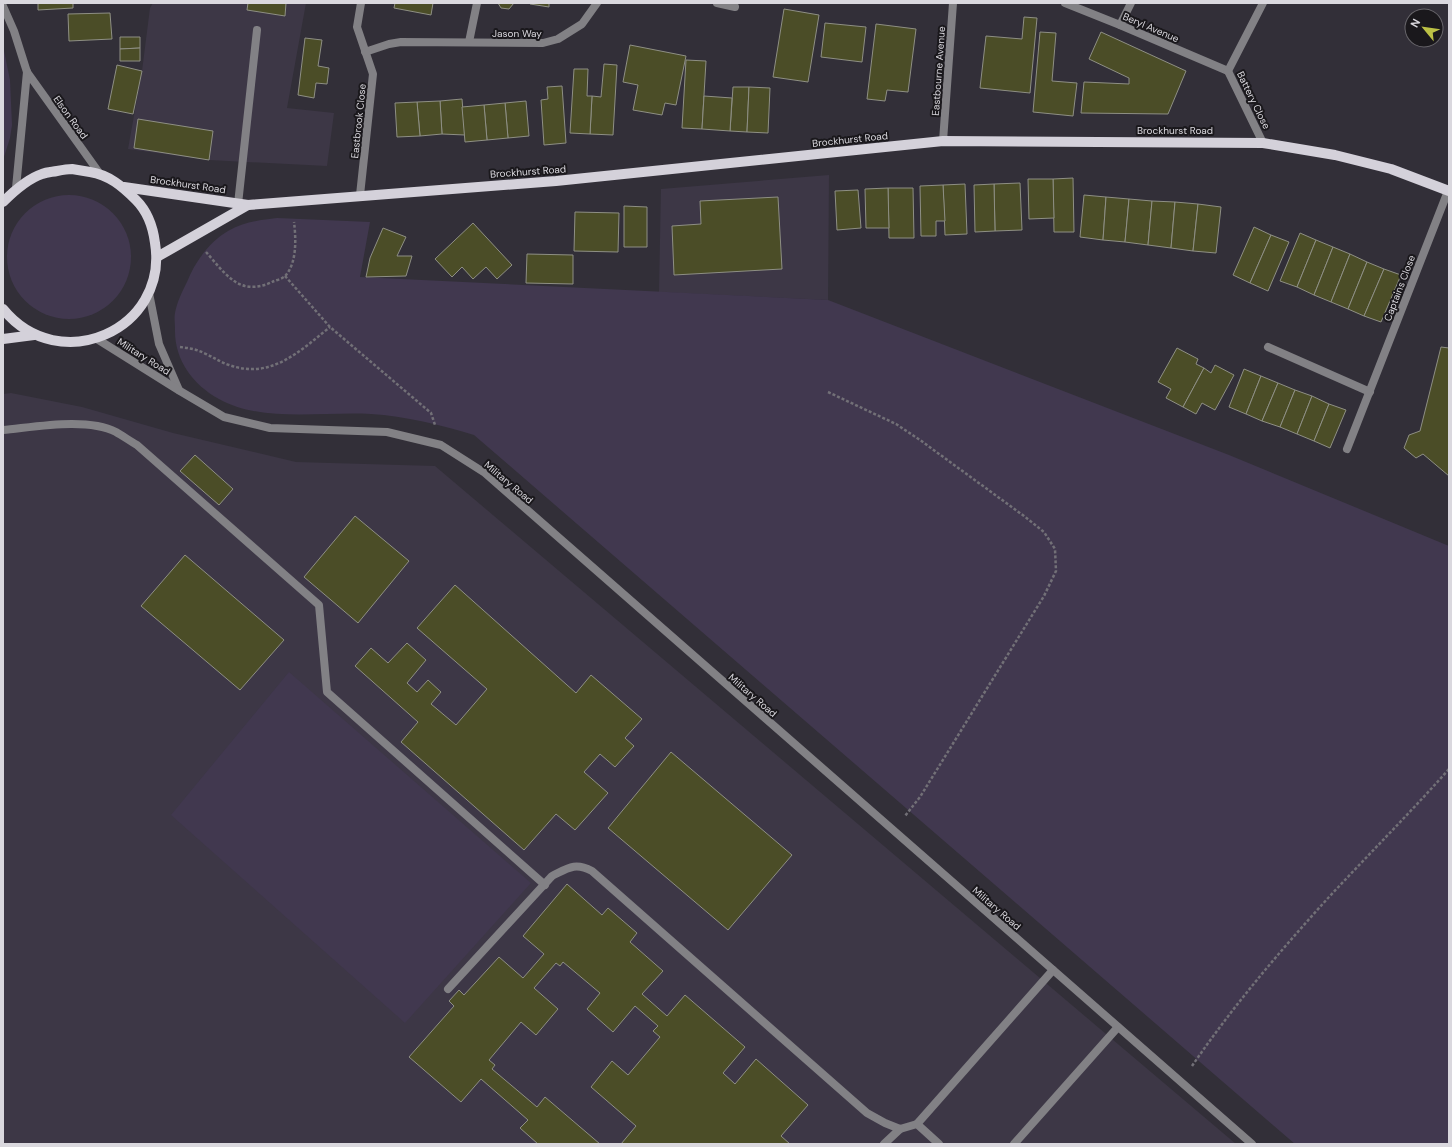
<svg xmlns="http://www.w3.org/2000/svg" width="1452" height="1147" viewBox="0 0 1452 1147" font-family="'DM Sans',sans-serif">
<rect width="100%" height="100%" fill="#322f38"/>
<g fill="#3d3746">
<polygon points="153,3 306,3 287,108 334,113 327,166 209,160 128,149 142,71 150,8"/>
<polygon points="829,175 828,300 659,292 661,189"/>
<polygon points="11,393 82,407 173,433 296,462 435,466 1236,1144 3,1144 3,394"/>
</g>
<g fill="#41384f">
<polygon points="3,46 10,80 12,125 10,138 3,160"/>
<circle cx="69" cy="257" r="62"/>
<path d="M277,218L370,222L360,277L828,300L1229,455L1449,546V1144H1295L474,435C441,425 405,416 371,414C324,411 261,423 219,399C192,384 174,359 175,328C175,323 174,318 175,313C177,302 182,292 187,282C195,262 209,242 228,231C243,222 260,220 277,218Z"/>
<polygon points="289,672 531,883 405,1023 171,815"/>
</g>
<g fill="#4b4d27" stroke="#8e8f84">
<polygon points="38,3 73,3 73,8 38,10"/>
<polygon points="248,3 286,3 285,16 247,10"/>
<polygon points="395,3 433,3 431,15 394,8"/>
<polygon points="498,3 514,3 509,9 501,8"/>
<polygon points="530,3 549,3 549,7 530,4"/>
<polygon points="784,9 819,15 808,82 773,77"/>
<polygon points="110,13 112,39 69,41 68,14"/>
<polygon points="1024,17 1037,18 1030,93 980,88 986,36 1022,39"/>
<polygon points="825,23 866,27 862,62 821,57"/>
<polygon points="876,24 916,29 908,92 887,90 885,101 867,99"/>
<polygon points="1040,32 1056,33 1052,81 1077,83 1073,116 1033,112"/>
<polygon points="1101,32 1186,71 1168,114 1081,113 1084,82 1129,84 1129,78 1089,59"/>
<polygon points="120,37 140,37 140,48 120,49"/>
<polygon points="305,38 322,40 318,66 329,68 327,84 316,83 314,98 298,95"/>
<polygon points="630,45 686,56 676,105 665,103 662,115 633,110 638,85 623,82"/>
<polygon points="140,48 140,61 120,61 120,49"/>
<polygon points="686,60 706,61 702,129 682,128"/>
<polygon points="604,64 617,65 613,135 590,134 592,96 601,97"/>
<polygon points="117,65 142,71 133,114 108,109"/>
<polygon points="574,69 588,69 587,96 592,96 590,134 570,133"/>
<polygon points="562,86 566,143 544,145 541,100 548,99 547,87"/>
<polygon points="733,87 749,87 747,132 730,131"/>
<polygon points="749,87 770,88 768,133 747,132"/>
<polygon points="704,96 732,98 730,131 702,129"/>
<polygon points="462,99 465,135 442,134 440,101"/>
<polygon points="440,101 442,134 420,136 417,102"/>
<polygon points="526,101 529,136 508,138 505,103"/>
<polygon points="417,102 420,136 397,137 395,103"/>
<polygon points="505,103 508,138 487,140 484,105"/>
<polygon points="484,105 487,140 465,142 462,107"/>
<polygon points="138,119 213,131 209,160 134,148"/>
<polygon points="1073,178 1074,232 1054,232 1053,179"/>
<polygon points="1028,179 1053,179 1054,218 1029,219"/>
<polygon points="1020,183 1022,230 995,231 994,184"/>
<polygon points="965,184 967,234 945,235 943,185"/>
<polygon points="994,184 995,231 975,232 974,185"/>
<polygon points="943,185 945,221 936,221 936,236 921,236 920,186"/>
<polygon points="888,188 913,188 914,238 889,238"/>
<polygon points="888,188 889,228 866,228 865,189"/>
<polygon points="858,190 861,228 837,230 835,191"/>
<polygon points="1084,195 1106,197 1103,240 1080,237"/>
<polygon points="778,197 782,269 674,275 672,226 701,224 700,201"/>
<polygon points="1106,197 1129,199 1125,242 1103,240"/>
<polygon points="1129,199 1152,201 1148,245 1125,242"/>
<polygon points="1152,201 1175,202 1171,248 1148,245"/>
<polygon points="1175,202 1198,204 1193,251 1171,248"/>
<polygon points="1198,204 1221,207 1216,253 1193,251"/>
<polygon points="624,206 647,207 647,247 624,247"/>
<polygon points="575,212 619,213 618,252 574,251"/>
<polygon points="473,223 512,265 497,279 486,267 473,279 462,267 452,277 435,259"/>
<polygon points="1254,227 1271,235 1250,283 1233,275"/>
<polygon points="383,228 406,237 397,256 412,256 406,276 366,277 370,258"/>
<polygon points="1300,233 1316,240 1297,287 1280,281"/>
<polygon points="1271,235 1289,242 1268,291 1250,283"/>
<polygon points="1316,240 1333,247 1314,295 1297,287"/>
<polygon points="1333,247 1350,254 1331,302 1314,295"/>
<polygon points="527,254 573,255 573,284 526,283"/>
<polygon points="1350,254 1367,262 1348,309 1331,302"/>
<polygon points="1367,262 1384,269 1364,316 1348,309"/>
<polygon points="1384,269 1401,275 1381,322 1364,316"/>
<polygon points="1441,347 1449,348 1449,476 1423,454 1416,458 1404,448 1409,435 1420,431"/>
<polygon points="1177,348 1198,359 1196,364 1204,368 1183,407 1166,398 1171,389 1158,382"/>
<polygon points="1215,365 1234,375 1215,410 1202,403 1196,414 1183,407 1204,368 1211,373"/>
<polygon points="1244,369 1261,376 1246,414 1229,407"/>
<polygon points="1261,376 1278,383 1262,421 1246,414"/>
<polygon points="1278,383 1295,390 1280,427 1262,421"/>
<polygon points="1295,390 1312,396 1297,434 1280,427"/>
<polygon points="1312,396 1329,404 1314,441 1297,434"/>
<polygon points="1329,404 1346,410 1330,448 1314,441"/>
<polygon points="195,455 233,489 219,505 180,471"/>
<polygon points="355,516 409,561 358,623 304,577"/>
<polygon points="185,555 284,640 240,690 141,606"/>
<polygon points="455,585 576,693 591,675 642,719 625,738 634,746 615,767 600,754 584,772 608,793 575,830 556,814 524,850 401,742 418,722 355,666 371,648 388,663 407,643 426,660 407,683 417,692 428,680 441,692 431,704 456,725 487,689 417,628"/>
<polygon points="671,752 792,855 728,930 608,828"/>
<polygon points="567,884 602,915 608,908 637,933 630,942 663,971 642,994 667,1016 685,995 745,1047 723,1073 735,1084 756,1059 808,1105 781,1136 790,1144 621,1144 636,1126 591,1087 612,1061 628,1075 660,1037 653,1031 658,1026 635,1006 613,1032 587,1009 600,993 563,962 560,966 556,963 534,988 558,1009 536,1035 521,1022 489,1060 495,1065 492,1069 537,1107 545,1097 600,1144 538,1144 520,1128 528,1120 481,1079 461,1102 409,1057 454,1006 449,1001 459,990 464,995 499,957 523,978 544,954 523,936"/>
</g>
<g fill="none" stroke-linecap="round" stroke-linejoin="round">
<g stroke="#727077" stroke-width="2.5" stroke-dasharray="3 2" stroke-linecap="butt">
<path d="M206,252C217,264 229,282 245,286C254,288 264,286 272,282C276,280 283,279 286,275C297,262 296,238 294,222"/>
<polyline points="285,276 330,327 431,413 435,425"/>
<path d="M180,347C188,348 196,349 204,353C213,357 220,362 229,365C271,380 300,351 330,327"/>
<polyline points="828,392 896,424 920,440 1024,516 1044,532 1055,549 1056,571 1044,596 920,797 905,816"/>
<path d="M1192,1066C1233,1006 1280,951 1329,897C1369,854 1410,813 1449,769"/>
</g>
<g stroke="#828185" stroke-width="8">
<polyline points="1120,25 1131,3"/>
<polyline points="238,204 257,30"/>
<path d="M3,430C35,427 87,417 116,432C123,436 130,441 137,445L319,605L327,692L545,885"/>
<path d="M448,989L552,876C568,868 575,862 592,871L867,1113L885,1123L900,1129L917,1124L939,1144"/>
<polyline points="917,1124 1053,970"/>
<polyline points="884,1144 900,1129"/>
<polyline points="1014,1144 1118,1027"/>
</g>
<g stroke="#828185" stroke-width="8">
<polyline points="717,3 735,7"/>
<polyline points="1065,3 1120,25 1228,71"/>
<polyline points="3,6 14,31 27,72 100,174"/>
<polyline points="469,42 477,3"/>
<polyline points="365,52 389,44 401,42 543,43 558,39 582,24 597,3"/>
<polyline points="1228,71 1263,143"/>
<polyline points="1228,71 1263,3"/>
<polyline points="943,141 953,3"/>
<polyline points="16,188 27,72"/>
<polyline points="360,195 373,74 357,27 361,3"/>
<polyline points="1268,347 1370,392"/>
<polyline points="1347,449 1448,191"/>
</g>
<g stroke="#828185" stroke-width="8">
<polyline points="149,293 159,344 179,390"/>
<polyline points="97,339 180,391 224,417 270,428 387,432 441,445 485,473 1252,1144"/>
</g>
<g stroke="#d4d1da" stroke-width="10">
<polyline points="124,187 248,205 556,181 943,141 1263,143 1335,155 1391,169 1449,191"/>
<path d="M3,202C14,191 27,179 42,174C47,172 52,172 57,171C62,170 67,169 72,169C78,170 84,171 90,172C109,175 122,186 136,200C147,211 153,227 155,243C169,330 59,378 3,309"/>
<polyline points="157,257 248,205"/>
<polyline points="3,339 34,335"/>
</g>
</g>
<g text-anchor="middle" stroke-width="4" stroke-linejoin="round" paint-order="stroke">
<g font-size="10" fill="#dad8de" stroke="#1a181c">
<text transform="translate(1151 27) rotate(23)" y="4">Beryl Avenue</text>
<text x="517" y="37">Jason Way</text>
<text transform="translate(938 71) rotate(-86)" y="4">Eastbourne Avenue</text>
<text transform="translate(1254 100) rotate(64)" y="4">Battery Close</text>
<text transform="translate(71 117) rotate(54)" y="4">Elson Road</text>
<text transform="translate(358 121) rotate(-84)" y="4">Eastbrook Close</text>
<text x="1175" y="134">Brockhurst Road</text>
<text transform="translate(850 139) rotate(-6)" y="4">Brockhurst Road</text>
<text transform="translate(528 171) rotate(-4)" y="4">Brockhurst Road</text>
<text transform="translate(188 184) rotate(8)" y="4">Brockhurst Road</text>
<text transform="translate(1399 288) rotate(-69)" y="4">Captains Close</text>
<text transform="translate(144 356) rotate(32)" y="4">Military Road</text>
<text transform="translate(509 482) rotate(40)" y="4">Military Road</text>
<text transform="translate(753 695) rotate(41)" y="4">Military Road</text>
<text transform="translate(997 908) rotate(41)" y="4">Military Road</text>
</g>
</g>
<rect width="1452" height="1147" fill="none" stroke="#dad8de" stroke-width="8"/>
<g transform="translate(1424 28) rotate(299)"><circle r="19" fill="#1a181c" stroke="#67656a"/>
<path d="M0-3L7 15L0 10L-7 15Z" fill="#bbc045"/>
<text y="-6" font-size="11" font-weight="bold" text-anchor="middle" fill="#dad8de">N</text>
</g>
</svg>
